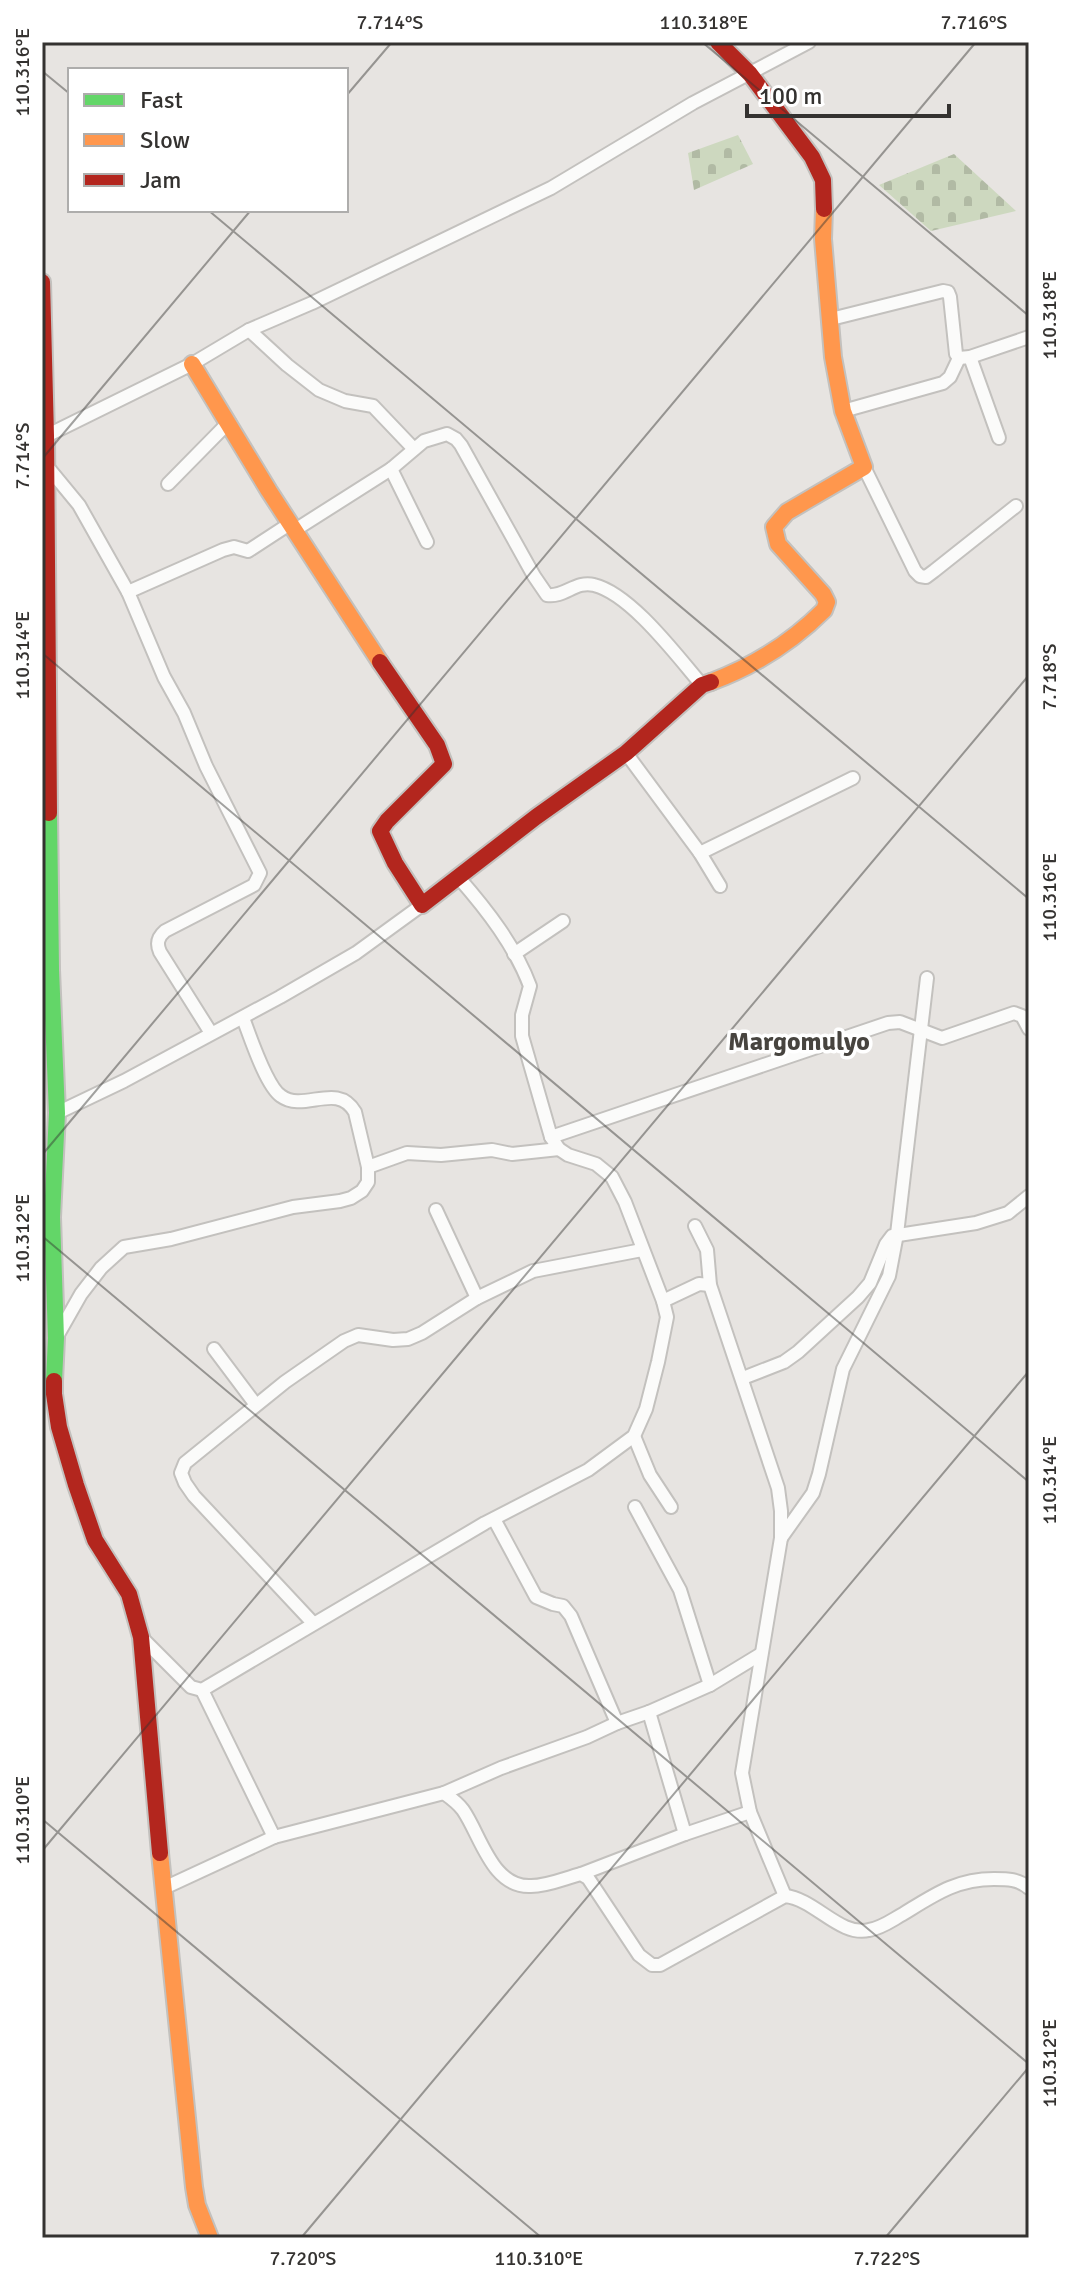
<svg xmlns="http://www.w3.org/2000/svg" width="1071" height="2280" viewBox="0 0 1071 2280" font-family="Signika,sans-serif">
<defs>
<pattern id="cemetery-stones" width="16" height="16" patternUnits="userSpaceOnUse" patternTransform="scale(2)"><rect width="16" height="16" fill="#cdd8bf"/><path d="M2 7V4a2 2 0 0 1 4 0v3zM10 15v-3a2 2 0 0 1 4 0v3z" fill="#b1baa4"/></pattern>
</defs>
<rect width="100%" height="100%" fill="#e7e4e1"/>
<g fill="url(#cemetery-stones)">
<polygon points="738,135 753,164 694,190 688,153"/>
<polygon points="954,154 1016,211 931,231 879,185"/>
</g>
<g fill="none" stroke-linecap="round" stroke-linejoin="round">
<g stroke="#c3c1be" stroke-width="16">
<g id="street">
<polyline points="831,319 943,291 948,292 950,297 956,354 959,358 970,357 1029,337"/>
<polyline points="249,330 287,365 319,390 345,401 373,406 414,449"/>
<polyline points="970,357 999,438"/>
<polyline points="843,411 943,383 950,377 959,358"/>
<polyline points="46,436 192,364 249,330 312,303 551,188 693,103 809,42"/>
<polyline points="46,465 79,505 128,592"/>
<polyline points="864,467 915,571 920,576 926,577 934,571 1016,506"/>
<polyline points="391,469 427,542"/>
<polyline points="168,484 229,422"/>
<path d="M295,530L391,469L424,441L447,434L456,439L461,445L534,576L547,595C564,598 576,580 594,585C631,594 677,656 702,685"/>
<polyline points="626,753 700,853 720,886"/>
<polyline points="700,853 853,778"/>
<polyline points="514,954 563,921"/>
<path d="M211,1033L160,952C156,943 158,937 165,931L254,885L260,873L206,766L184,713L164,677L128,592L223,550L234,547L248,551L291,523"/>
<polyline points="57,1113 124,1081 280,997 356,953 422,905"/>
<polyline points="551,1137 888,1023 900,1022 942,1038 1014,1013 1022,1016 1029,1029"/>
<polyline points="368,1167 407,1153 441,1155 492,1150 512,1154 559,1149"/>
<polyline points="436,1210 477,1298"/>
<polyline points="695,1226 707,1250 710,1285 778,1488 781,1511 781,1538 742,1773 750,1812 785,1896"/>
<polyline points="663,1301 699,1284 710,1285"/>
<path d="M56,1338L81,1294L101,1268L124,1247L171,1239L293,1207L340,1201L351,1198L362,1191L368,1182V1167L355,1112C337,1081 304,1113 281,1096C266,1086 250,1036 243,1018"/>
<polyline points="214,1349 256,1405"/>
<polyline points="743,1378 784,1362 798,1352 858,1297 870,1283 886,1244 892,1236 976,1223 1008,1213 1029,1196"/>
<polyline points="634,1436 650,1475 671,1507"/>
<polyline points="635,1507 680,1590 710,1685"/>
<polyline points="494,1519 536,1597 553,1604 563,1606 571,1616 617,1723"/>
<polyline points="781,1538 813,1493 819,1474 843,1369 889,1276 897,1234 927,978"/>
<polyline points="313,1623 194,1496 185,1483 181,1473 185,1463 285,1382 344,1341 358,1335 393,1340 408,1339 422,1333 477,1298 533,1271 642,1250"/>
<path d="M141,1637L191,1687L202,1690L485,1523L588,1470L634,1436L646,1409L658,1362L667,1317L663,1301L625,1202L612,1177L596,1164L568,1155L559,1149L551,1137L522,1036V1015L530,986C515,946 487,910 459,878"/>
<polyline points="202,1690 274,1837"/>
<polyline points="649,1712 685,1834"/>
<polyline points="444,1793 501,1768 587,1737 617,1723 649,1712 710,1685 761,1654"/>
<polyline points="581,1874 685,1834 750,1812"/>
<path d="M164,1888L274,1837L444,1793C451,1798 458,1803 463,1810C481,1836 492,1888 531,1886C548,1886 565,1878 581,1874L588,1878L639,1955L652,1965H660L785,1896C815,1899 840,1937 869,1930C882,1928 892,1920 903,1914C934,1895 956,1879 994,1879C1008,1879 1018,1879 1029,1888"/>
</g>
</g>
<g stroke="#c3c1be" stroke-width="20">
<polyline id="fast" points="49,813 51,970 57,1113 52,1217 56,1338 54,1381"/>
</g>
<g stroke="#c3c1be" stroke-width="20">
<g id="slow">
<polyline points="192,364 269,491 380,662"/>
<path d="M711,682C754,666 791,643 824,610L827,602L823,594L778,544L774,527L787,512L864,467L843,411L833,357L823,239L824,209"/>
<polyline points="160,1853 194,2187 197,2205 210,2238"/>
</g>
</g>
<g stroke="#c3c1be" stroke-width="20">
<g id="jam">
<polyline points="718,42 750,74 812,157 823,180 824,209"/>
<polyline points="42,282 46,436 49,813"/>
<polyline points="380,662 437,745 444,764 387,821 380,831 395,863 422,905 536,817 626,753 702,685 711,682"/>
<polyline points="54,1381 54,1394 59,1427 76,1485 95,1540 129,1594 141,1637 160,1853"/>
</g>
</g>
<use href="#street" stroke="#fbfbfa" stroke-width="12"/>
<use href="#fast" stroke="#63d668" stroke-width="16"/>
<use href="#slow" stroke="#ff974d" stroke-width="16"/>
<use href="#jam" stroke="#b3261e" stroke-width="16"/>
</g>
<path fill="none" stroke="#343230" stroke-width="2" stroke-opacity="0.45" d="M702,42L1029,316M42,71L70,94M346,96L392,42M208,210L1029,899M42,459L251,210M42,653L1029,1482M42,1155L976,42M42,1236L1029,2064M42,1819L542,2238M42,1851L1029,675M301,2238L1029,1371M885,2238L1029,2067"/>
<g text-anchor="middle" stroke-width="7" stroke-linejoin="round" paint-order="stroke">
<g font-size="26" font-weight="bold" fill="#47443f" stroke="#fff">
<text x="799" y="1050">Margomulyo</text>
</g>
</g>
<rect width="1071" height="2280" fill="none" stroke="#ffffff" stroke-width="88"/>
<rect x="68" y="68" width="280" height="144" fill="#ffffff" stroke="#aeadac" stroke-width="2"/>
<rect x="84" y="94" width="40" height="12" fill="#63d668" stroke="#aeadac" stroke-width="2"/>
<text x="140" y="108" font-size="24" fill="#343230">Fast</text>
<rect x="84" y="134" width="40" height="12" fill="#ff974d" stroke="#aeadac" stroke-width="2"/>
<text x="140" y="148" font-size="24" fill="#343230">Slow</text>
<rect x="84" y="174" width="40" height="12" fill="#b3261e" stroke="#aeadac" stroke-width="2"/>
<text x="140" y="188" font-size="24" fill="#343230">Jam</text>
<path d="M747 104v12h202v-12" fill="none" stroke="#343230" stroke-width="4"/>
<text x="759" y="104" font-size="24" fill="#343230" stroke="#ffffff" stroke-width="6" paint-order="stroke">100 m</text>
<rect x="44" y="44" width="983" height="2192" fill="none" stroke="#343230" stroke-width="3"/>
<g font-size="20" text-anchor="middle" fill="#343230">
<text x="390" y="29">7.714°S</text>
<text x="704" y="29">110.318°E</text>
<text x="974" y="29">7.716°S</text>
<text transform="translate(22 72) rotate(-90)" y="7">110.316°E</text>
<text transform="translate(1049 315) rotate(-90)" y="7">110.318°E</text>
<text transform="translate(22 456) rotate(-90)" y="7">7.714°S</text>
<text transform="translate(22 655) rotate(-90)" y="7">110.314°E</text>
<text transform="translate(1049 677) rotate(-90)" y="7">7.718°S</text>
<text transform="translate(1049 897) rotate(-90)" y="7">110.316°E</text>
<text transform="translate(22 1238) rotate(-90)" y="7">110.312°E</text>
<text transform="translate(1049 1480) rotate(-90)" y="7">110.314°E</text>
<text transform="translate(22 1820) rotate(-90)" y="7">110.310°E</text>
<text transform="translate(1049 2063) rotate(-90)" y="7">110.312°E</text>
<text x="303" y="2265">7.720°S</text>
<text x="539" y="2265">110.310°E</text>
<text x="887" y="2265">7.722°S</text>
</g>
</svg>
